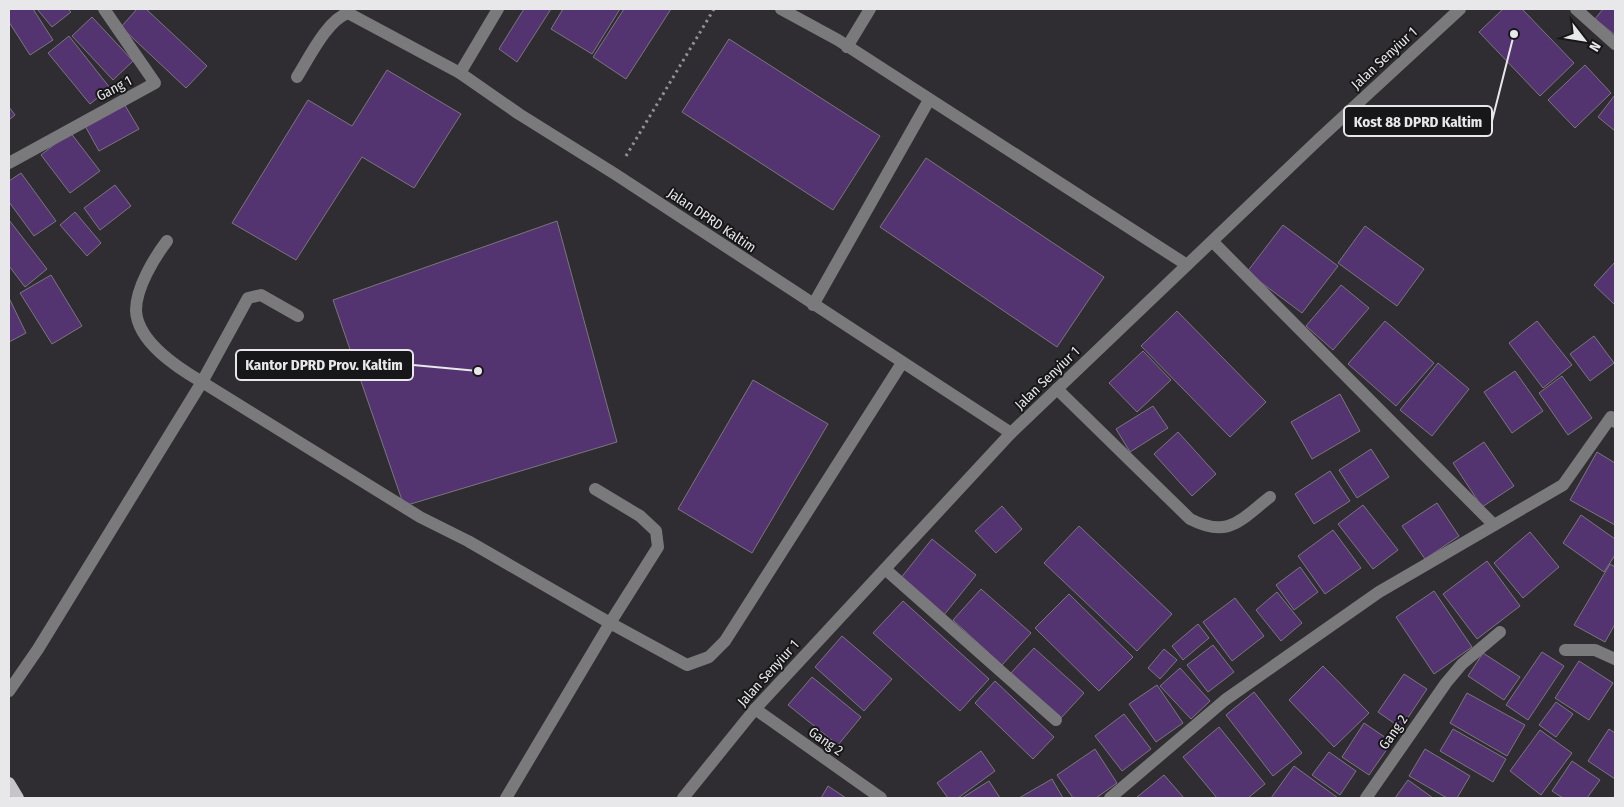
<svg xmlns="http://www.w3.org/2000/svg" width="1624" height="807" viewBox="0 0 1624 807" font-family="'Fira Sans Condensed',sans-serif">
<rect width="100%" height="100%" fill="#302d32"/>
<g fill="#533470" stroke="#79767c">
<polygon points="9,9 33,9 53,40 30,55 9,22"/>
<polygon points="37,9 68,9 71,12 52,27"/>
<polygon points="137,9 146,9 207,66 186,88 121,27"/>
<polygon points="524,9 551,9 517,62 499,49"/>
<polygon points="563,9 620,9 592,54 551,29"/>
<polygon points="624,9 671,9 626,79 593,57"/>
<polygon points="1503,9 1522,9 1574,63 1540,96 1479,32"/>
<polygon points="1603,9 1615,9 1615,35 1595,19"/>
<polygon points="92,17 133,61 113,80 72,36"/>
<polygon points="69,36 110,88 90,104 48,53"/>
<polygon points="729,39 880,136 833,210 682,112"/>
<polygon points="1585,65 1611,93 1575,128 1548,100"/>
<polygon points="387,70 461,114 414,188 362,157 296,260 232,223 308,100 352,126"/>
<polygon points="1615,95 1615,131 1598,117"/>
<polygon points="123,102 139,129 99,151 84,124"/>
<polygon points="9,107 15,115 9,120"/>
<polygon points="70,132 100,171 70,193 41,155"/>
<polygon points="926,158 1104,277 1057,347 880,227"/>
<polygon points="21,173 56,221 34,236 9,202 9,181"/>
<polygon points="115,185 131,206 100,230 84,208"/>
<polygon points="75,212 101,243 87,256 60,225"/>
<polygon points="9,220 47,269 25,287 9,266"/>
<polygon points="557,221 617,442 404,506 333,300"/>
<polygon points="1283,225 1338,266 1302,313 1247,272"/>
<polygon points="1365,226 1424,269 1397,306 1338,263"/>
<polygon points="1615,262 1615,305 1594,285"/>
<polygon points="51,275 82,326 52,344 20,293"/>
<polygon points="1341,285 1369,308 1333,350 1306,326"/>
<polygon points="9,298 26,333 9,342"/>
<polygon points="1177,311 1266,402 1230,437 1141,346"/>
<polygon points="1385,321 1434,363 1396,406 1348,364"/>
<polygon points="1537,321 1572,365 1543,388 1509,343"/>
<polygon points="1594,336 1614,363 1590,381 1570,354"/>
<polygon points="1143,351 1171,380 1137,412 1109,383"/>
<polygon points="1438,363 1469,389 1432,436 1400,410"/>
<polygon points="1515,371 1543,411 1512,433 1484,392"/>
<polygon points="1562,376 1592,418 1568,435 1539,393"/>
<polygon points="753,380 828,424 752,553 678,509"/>
<polygon points="1340,394 1360,431 1312,459 1291,422"/>
<polygon points="1153,406 1168,428 1130,452 1116,429"/>
<polygon points="1178,432 1216,474 1192,496 1154,454"/>
<polygon points="1484,442 1514,486 1482,507 1453,463"/>
<polygon points="1371,449 1389,477 1357,498 1339,470"/>
<polygon points="1597,452 1615,463 1615,525 1570,500"/>
<polygon points="1330,471 1350,501 1314,524 1295,494"/>
<polygon points="1437,503 1459,536 1425,559 1402,526"/>
<polygon points="1363,505 1398,550 1373,569 1338,524"/>
<polygon points="1002,506 1022,529 996,553 975,531"/>
<polygon points="1581,515 1615,539 1615,555 1604,572 1563,543"/>
<polygon points="1079,526 1172,614 1137,651 1044,563"/>
<polygon points="1333,530 1361,568 1325,594 1298,556"/>
<polygon points="1530,532 1559,567 1523,598 1494,563"/>
<polygon points="932,539 976,575 944,615 900,579"/>
<polygon points="1487,561 1520,606 1477,639 1443,594"/>
<polygon points="1610,564 1615,567 1615,624 1605,642 1574,625"/>
<polygon points="1300,567 1318,592 1294,610 1276,585"/>
<polygon points="981,589 1031,633 1002,665 953,620"/>
<polygon points="1434,591 1472,647 1434,674 1396,617"/>
<polygon points="1277,592 1302,623 1281,641 1256,610"/>
<polygon points="1069,594 1133,657 1099,691 1035,628"/>
<polygon points="1235,598 1264,636 1232,661 1203,622"/>
<polygon points="903,601 989,679 960,711 873,633"/>
<polygon points="1198,624 1209,638 1183,660 1172,646"/>
<polygon points="842,636 892,679 864,711 815,667"/>
<polygon points="1213,645 1234,672 1208,692 1187,665"/>
<polygon points="1034,648 1084,693 1061,718 1011,673"/>
<polygon points="1164,649 1177,660 1160,679 1148,668"/>
<polygon points="1542,652 1564,666 1528,720 1506,705"/>
<polygon points="1483,653 1520,677 1504,700 1468,676"/>
<polygon points="1579,661 1613,683 1589,720 1555,698"/>
<polygon points="1323,666 1369,713 1334,747 1289,700"/>
<polygon points="1180,668 1210,701 1191,719 1160,686"/>
<polygon points="1404,674 1427,689 1401,728 1378,712"/>
<polygon points="812,677 861,717 838,745 788,705"/>
<polygon points="995,681 1054,737 1033,759 975,703"/>
<polygon points="1157,685 1183,723 1156,742 1129,704"/>
<polygon points="1254,692 1302,753 1273,776 1226,715"/>
<polygon points="1467,693 1525,725 1507,756 1450,723"/>
<polygon points="1556,702 1573,714 1556,737 1539,725"/>
<polygon points="1124,714 1151,749 1122,771 1095,736"/>
<polygon points="1364,723 1392,742 1369,775 1342,757"/>
<polygon points="1219,727 1265,784 1248,798 1217,798 1183,757"/>
<polygon points="1453,729 1506,759 1493,782 1440,751"/>
<polygon points="1609,729 1615,733 1615,779 1588,761"/>
<polygon points="1540,730 1572,753 1541,795 1510,771"/>
<polygon points="1095,749 1117,783 1096,798 1073,798 1057,775"/>
<polygon points="1425,749 1470,776 1457,798 1447,798 1409,776"/>
<polygon points="981,751 995,771 958,798 948,798 937,783"/>
<polygon points="1329,752 1356,771 1340,795 1312,775"/>
<polygon points="1572,761 1600,780 1587,798 1563,798 1552,791"/>
<polygon points="1294,766 1338,798 1271,798"/>
<polygon points="1164,775 1184,798 1136,798"/>
<polygon points="1052,779 1063,798 1019,798"/>
<polygon points="1408,780 1433,798 1395,798"/>
<polygon points="989,781 1000,798 962,798"/>
<polygon points="828,786 846,798 821,798"/>
</g>
<g fill="none" stroke-linecap="round" stroke-linejoin="round">
<polyline stroke="#939195" stroke-width="3" stroke-dasharray="2.5 4" stroke-linecap="butt" points="626,156 714,9"/>
<g stroke="#7a797c" stroke-width="12">
<polyline points="498,9 460,73 519,114 615,174 1011,433"/>
<polyline points="781,9 838,40 1187,265"/>
<polyline points="1576,9 1615,44"/>
<polyline points="847,47 870,9"/>
<path d="M297,77C309,58 327,20 348,13L460,73"/>
<polyline points="9,163 155,83 104,9"/>
<path d="M167,241C154,258 136,288 136,310C137,342 178,368 202,382L248,298L261,295L298,316"/>
<polyline points="1213,242 1494,525"/>
<polyline points="813,305 929,100"/>
<path d="M1057,389L1190,519C1229,539 1240,520 1270,497"/>
<polyline points="885,569 1056,720"/>
<polyline points="1565,650 1595,650 1615,659"/>
<polyline points="9,691 38,649 202,382 420,517 468,541 610,623 658,547 656,531 640,516 595,489"/>
<polyline points="755,709 881,798"/>
<polyline points="506,798 610,623 687,665 709,657 725,641 902,363"/>
<polyline points="683,798 755,709 1011,433 1318,140 1460,9"/>
<polyline points="1110,798 1225,700 1379,592 1563,485 1611,417 1615,422"/>
<polyline points="1366,798 1446,683 1462,664 1500,632"/>
</g>
<polyline stroke="#c6c4c9" stroke-width="12" points="9,783 18,798"/>
</g>
<g text-anchor="middle" stroke-width="4" stroke-linejoin="round" paint-order="stroke">
<g font-size="14" fill="#e8e7ea" stroke="#171618">
<text transform="translate(1384 58) rotate(-43)" y="5">Jalan Senyiur 1</text>
<text transform="translate(114 88) rotate(-28)" y="5">Gang 1</text>
<text transform="translate(712 220) rotate(34)" y="5">Jalan DPRD Kaltim</text>
<text transform="translate(1047 378) rotate(-44)" y="5">Jalan Senyiur 1</text>
<text transform="translate(768 673) rotate(-48)" y="5">Jalan Senyiur 1</text>
<text transform="translate(1393 732) rotate(-55)" y="5">Gang 2</text>
<text transform="translate(826 741) rotate(35)" y="5">Gang 2</text>
</g>
</g>
<path fill="none" stroke="#e8e7ea" stroke-width="2" d="M1514 34L1492 121M478 371L413 365"/>
<g fill="#e8e7ea" stroke="#171618" stroke-width="2">
<circle cx="1514" cy="34" r="5"/>
<circle cx="478" cy="371" r="5"/>
</g>
<g fill="#171618" stroke="#e8e7ea" stroke-width="2">
<rect x="1344" y="106" width="148" height="30" rx="5"/>
<rect x="236" y="350" width="177" height="30" rx="5"/>
</g>
<g font-size="15" text-anchor="middle" font-weight="bold" fill="#e8e7ea">
<text x="1418" y="127">Kost 88 DPRD Kaltim</text>
<text x="324" y="370">Kantor DPRD Prov. Kaltim</text>
</g>
<rect width="1624" height="807" fill="none" stroke="#e8e7ea" stroke-width="20"/>
<g transform="translate(1584 40) rotate(121)" stroke="#171618" stroke-width="4" paint-order="stroke">
<path d="M0-4L9 19L0 12L-9 19Z" fill="#e8e7ea"/>
<text y="-8" font-size="14" font-weight="bold" text-anchor="middle" fill="#e8e7ea">N</text>
</g>
</svg>
